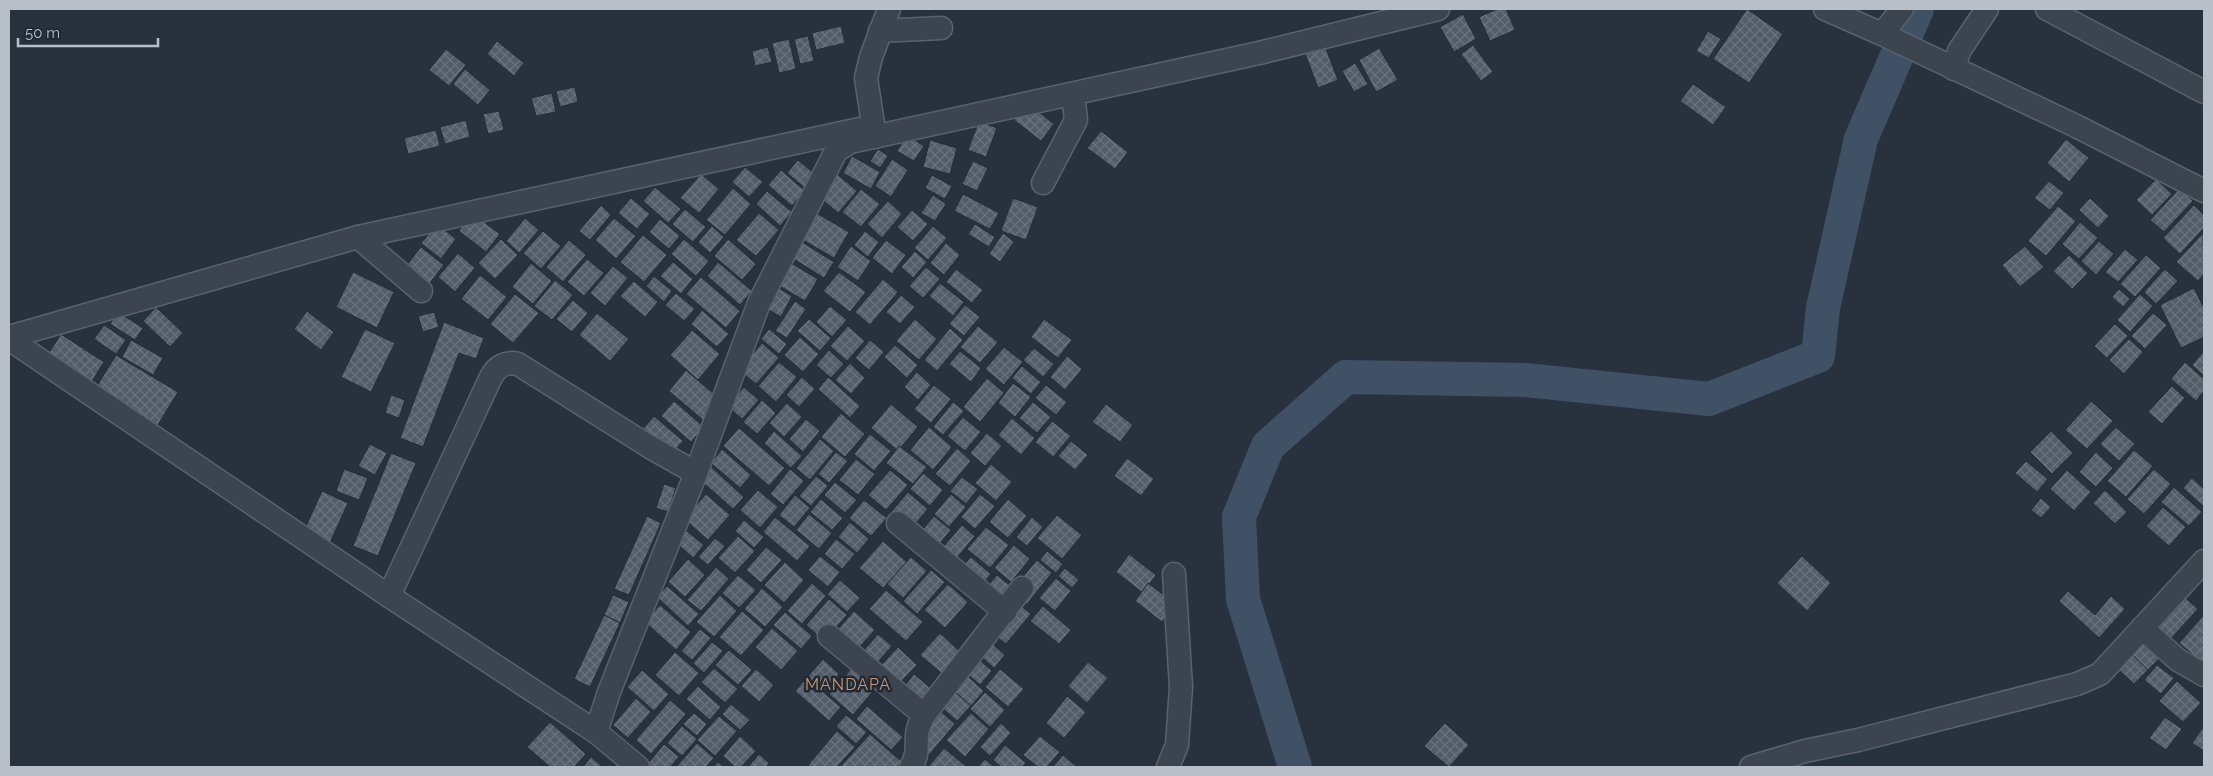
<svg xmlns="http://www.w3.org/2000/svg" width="2213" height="776" viewBox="0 0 2213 776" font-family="Raleway,sans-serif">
<defs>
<pattern id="building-cross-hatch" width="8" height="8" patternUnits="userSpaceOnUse" patternTransform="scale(1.25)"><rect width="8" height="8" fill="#525d69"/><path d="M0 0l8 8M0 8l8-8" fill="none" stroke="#69727d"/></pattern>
</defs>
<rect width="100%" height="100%" fill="#28323e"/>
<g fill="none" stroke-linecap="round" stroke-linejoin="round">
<polyline stroke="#405166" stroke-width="34" points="1295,767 1243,599 1239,517 1268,446 1346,377 1525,380 1709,399 1818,356 1823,308 1861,139 1917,9"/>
</g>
<g fill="url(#building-cross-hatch)" stroke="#232b36">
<polygon points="1497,9 1506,9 1515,30 1490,41 1479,17"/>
<polygon points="1747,9 1783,34 1749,83 1713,59"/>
<polygon points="1463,14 1476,39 1454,52 1440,27"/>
<polygon points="841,26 845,43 816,50 812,33"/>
<polygon points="1708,31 1721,39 1709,58 1696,51"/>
<polygon points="808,36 814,61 800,64 794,39"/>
<polygon points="789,39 796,69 779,73 772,43"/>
<polygon points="497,41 524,63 514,76 487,54"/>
<polygon points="1473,45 1493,72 1481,81 1461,54"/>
<polygon points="1325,46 1338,80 1318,88 1305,53"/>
<polygon points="768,47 772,62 755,66 752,51"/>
<polygon points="1379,48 1398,80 1376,92 1359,60"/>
<polygon points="446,49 466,65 449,86 429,70"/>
<polygon points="1355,63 1368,84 1354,92 1342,71"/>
<polygon points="465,69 490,90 478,105 453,84"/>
<polygon points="1693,84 1726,107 1713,125 1680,101"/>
<polygon points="575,87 578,102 560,107 556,91"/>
<polygon points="552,93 556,112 536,116 531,98"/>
<polygon points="1027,103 1054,124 1041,141 1014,120"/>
<polygon points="499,111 504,130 488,134 483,114"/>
<polygon points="466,120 470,137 445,144 440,127"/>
<polygon points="979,121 997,128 986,157 968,150"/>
<polygon points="436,130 440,146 408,154 404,138"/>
<polygon points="1101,131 1128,152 1115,169 1087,148"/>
<polygon points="907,135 924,146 914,161 897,151"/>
<polygon points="2066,139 2089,158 2069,182 2047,163"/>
<polygon points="930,140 957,148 950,174 923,167"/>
<polygon points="878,149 888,156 880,168 870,161"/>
<polygon points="852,156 880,172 871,189 843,173"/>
<polygon points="892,159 908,170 891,197 875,186"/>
<polygon points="798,160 817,176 806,189 787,173"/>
<polygon points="973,161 988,168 977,191 962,184"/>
<polygon points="745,167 763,182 749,197 732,182"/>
<polygon points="781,170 805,191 792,206 768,185"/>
<polygon points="701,174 719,189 699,213 680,198"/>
<polygon points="837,174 857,191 838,213 818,196"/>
<polygon points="932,175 952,186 945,199 925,188"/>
<polygon points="2156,179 2172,194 2152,215 2136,200"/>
<polygon points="2049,181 2064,193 2050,210 2034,198"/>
<polygon points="655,187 681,209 668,223 643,201"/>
<polygon points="733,188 751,204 725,235 706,220"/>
<polygon points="861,189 880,204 861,227 842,212"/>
<polygon points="2179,189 2193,201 2164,232 2150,220"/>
<polygon points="767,191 792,212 780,226 756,204"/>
<polygon points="963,194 999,213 990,229 954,211"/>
<polygon points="933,195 946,204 935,221 921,213"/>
<polygon points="631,198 650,214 637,229 618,213"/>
<polygon points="1013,198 1038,207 1026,240 1001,231"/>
<polygon points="2090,198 2109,216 2098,228 2079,210"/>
<polygon points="888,201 902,214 882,238 867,224"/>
<polygon points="601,205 611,215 590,240 579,231"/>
<polygon points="2194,205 2204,215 2204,228 2180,254 2163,238"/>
<polygon points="2058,206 2076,221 2046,256 2028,241"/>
<polygon points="685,209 706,227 693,242 672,224"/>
<polygon points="912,210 928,224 913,241 897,227"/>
<polygon points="813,211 849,232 834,258 798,237"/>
<polygon points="472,213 500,234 486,252 459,231"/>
<polygon points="759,213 779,230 756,256 736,240"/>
<polygon points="525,218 539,230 519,253 506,241"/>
<polygon points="614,218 636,236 616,259 595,240"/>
<polygon points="660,219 680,236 669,249 649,232"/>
<polygon points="2080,222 2098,238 2079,259 2062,244"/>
<polygon points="437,224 456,239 441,259 421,243"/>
<polygon points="975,224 995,237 989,247 968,234"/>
<polygon points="712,226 724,237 710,253 698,242"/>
<polygon points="933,226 947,238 928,260 914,248"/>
<polygon points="543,231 561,246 541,269 523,253"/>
<polygon points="865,231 879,242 868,257 854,245"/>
<polygon points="1003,233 1014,242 1000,262 989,254"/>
<polygon points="2203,233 2204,274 2198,281 2176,262"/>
<polygon points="643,235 667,255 644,282 620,262"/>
<polygon points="501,239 518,255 495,279 478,263"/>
<polygon points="684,239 709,261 696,276 671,254"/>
<polygon points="728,239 756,264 742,280 714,256"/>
<polygon points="569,240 586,255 563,282 546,267"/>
<polygon points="886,240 906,255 892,274 872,258"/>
<polygon points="2099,241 2114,254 2096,275 2081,261"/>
<polygon points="802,242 834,262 824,278 792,258"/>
<polygon points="946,243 960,255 944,275 930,263"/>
<polygon points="851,246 871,261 858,281 837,267"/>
<polygon points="2025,246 2044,267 2020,287 2002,265"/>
<polygon points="421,247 444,265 425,289 402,271"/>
<polygon points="2125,249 2138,260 2118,282 2105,272"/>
<polygon points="915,251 927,262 913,278 901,267"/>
<polygon points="458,253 475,268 455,292 438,277"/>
<polygon points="2069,255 2088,273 2072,289 2053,271"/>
<polygon points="2146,255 2161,268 2135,297 2120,284"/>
<polygon points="587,259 604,273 584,296 567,282"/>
<polygon points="673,262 693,279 681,294 660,276"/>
<polygon points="718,262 752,291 740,305 707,276"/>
<polygon points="531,263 552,281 533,304 512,287"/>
<polygon points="791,263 818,279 805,301 778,285"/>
<polygon points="613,266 628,278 605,306 590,293"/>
<polygon points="926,267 940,279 923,298 909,286"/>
<polygon points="956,269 983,290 972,303 946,282"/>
<polygon points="2165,269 2178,281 2156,304 2144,292"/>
<polygon points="353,272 394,292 377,328 336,307"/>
<polygon points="839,272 866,292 850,312 823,291"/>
<polygon points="480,275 507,297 488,320 461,299"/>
<polygon points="654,276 672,291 664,302 646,286"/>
<polygon points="701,277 740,311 726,328 686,294"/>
<polygon points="883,279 898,292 870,325 855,312"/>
<polygon points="555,280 573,295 552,320 534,306"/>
<polygon points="634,281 658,302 645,317 620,296"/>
<polygon points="940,283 964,302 953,316 929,296"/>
<polygon points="778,288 792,296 781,317 767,309"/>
<polygon points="2194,288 2204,308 2204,337 2181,348 2160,305"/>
<polygon points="2119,289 2130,299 2123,307 2112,297"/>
<polygon points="676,293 695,309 684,321 665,305"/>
<polygon points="515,294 539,313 513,343 490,324"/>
<polygon points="2140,294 2153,306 2130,332 2117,320"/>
<polygon points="901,295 915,307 900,324 886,312"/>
<polygon points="573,300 588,313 572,332 556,319"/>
<polygon points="795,301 806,309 787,338 775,331"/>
<polygon points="965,305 980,317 964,336 949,324"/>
<polygon points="830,306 847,320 832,337 816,322"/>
<polygon points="156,307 183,333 170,347 143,321"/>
<polygon points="702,310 729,334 717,347 691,324"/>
<polygon points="307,311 334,332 321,350 294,329"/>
<polygon points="118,312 143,328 135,340 110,324"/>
<polygon points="434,312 439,327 423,332 418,316"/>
<polygon points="597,313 629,339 610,361 579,335"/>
<polygon points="2153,313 2167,325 2145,349 2131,336"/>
<polygon points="809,319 831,338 820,351 797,331"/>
<polygon points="915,319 937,339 919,360 896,341"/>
<polygon points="1044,319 1072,340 1058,358 1031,337"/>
<polygon points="444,322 484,338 476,359 459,353 423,447 400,438"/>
<polygon points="2115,324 2128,336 2107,358 2094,346"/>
<polygon points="104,325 126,340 116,354 94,339"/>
<polygon points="848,326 865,341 847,361 830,346"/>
<polygon points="978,326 998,342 980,363 960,347"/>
<polygon points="950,328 963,340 937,371 924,360"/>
<polygon points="365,329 395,343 371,392 341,377"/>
<polygon points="769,329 787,344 779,354 761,339"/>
<polygon points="692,330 720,354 698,380 670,355"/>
<polygon points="61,334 104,362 89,386 45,359"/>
<polygon points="800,337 819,354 803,372 784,355"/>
<polygon points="2129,339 2143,352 2124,374 2109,360"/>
<polygon points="131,340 163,358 153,375 122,357"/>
<polygon points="870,340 884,352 869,370 855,358"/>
<polygon points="762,343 779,358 756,384 739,370"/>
<polygon points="895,345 918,365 907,378 884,357"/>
<polygon points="1004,347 1023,362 1004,385 985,369"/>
<polygon points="1034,348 1054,364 1043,377 1023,360"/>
<polygon points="829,350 844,364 831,378 816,365"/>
<polygon points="960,351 981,368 971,382 949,364"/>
<polygon points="2204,351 2204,376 2192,365"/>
<polygon points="116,355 178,392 156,428 94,391"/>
<polygon points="1067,356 1082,369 1065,390 1050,377"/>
<polygon points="779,362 797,377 776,402 758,386"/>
<polygon points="2185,362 2204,379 2204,391 2196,401 2171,379"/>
<polygon points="850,363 865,378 851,394 835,380"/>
<polygon points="1022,366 1041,382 1031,394 1012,378"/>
<polygon points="686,370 722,401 704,421 669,391"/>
<polygon points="917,372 931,385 918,400 904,387"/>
<polygon points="802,377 815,389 799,407 786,395"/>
<polygon points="828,377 860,406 850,418 818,389"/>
<polygon points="987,378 1004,393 980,422 963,407"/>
<polygon points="1013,383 1031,397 1015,417 998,403"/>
<polygon points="934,385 951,399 931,423 914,409"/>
<polygon points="1046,385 1067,402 1056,415 1035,398"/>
<polygon points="2172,386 2185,398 2162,424 2148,412"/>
<polygon points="744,387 759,400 742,419 727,406"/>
<polygon points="391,395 405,400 399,418 385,413"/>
<polygon points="762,400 776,413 757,434 743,422"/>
<polygon points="674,401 704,427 691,442 661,416"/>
<polygon points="2091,401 2113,421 2087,449 2065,430"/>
<polygon points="953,402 964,411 943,435 933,427"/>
<polygon points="1033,402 1051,417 1037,433 1019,418"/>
<polygon points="787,403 802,417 784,437 769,423"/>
<polygon points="891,404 918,427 898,451 871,428"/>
<polygon points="1106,404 1133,425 1120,442 1092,422"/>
<polygon points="841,413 865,434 845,457 821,437"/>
<polygon points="654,416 683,441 671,455 642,430"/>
<polygon points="963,417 981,432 965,451 947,436"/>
<polygon points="1012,418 1035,438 1021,455 998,435"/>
<polygon points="806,419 820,431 803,452 789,439"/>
<polygon points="1052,421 1071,436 1053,457 1035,442"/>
<polygon points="929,427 952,447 933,470 910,450"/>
<polygon points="2116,427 2135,444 2119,461 2100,444"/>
<polygon points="739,428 785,468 769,486 723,446"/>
<polygon points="774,431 802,456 791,468 764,443"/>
<polygon points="2051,431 2073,453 2052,474 2030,452"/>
<polygon points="987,433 1002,446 985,466 970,453"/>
<polygon points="870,434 891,451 874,471 854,454"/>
<polygon points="820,439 834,451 810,480 796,468"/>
<polygon points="1071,441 1088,455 1075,470 1058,456"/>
<polygon points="370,444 387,453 375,475 358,466"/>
<polygon points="899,446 927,467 913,484 886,463"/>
<polygon points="957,448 971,461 950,486 935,474"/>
<polygon points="722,449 751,475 740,488 711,463"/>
<polygon points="2134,450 2153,466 2126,497 2107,481"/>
<polygon points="836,452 848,461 829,483 818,474"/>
<polygon points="2096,452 2113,468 2096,487 2079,472"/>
<polygon points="391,453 416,463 378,556 353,546"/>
<polygon points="1127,458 1154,479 1141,496 1114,476"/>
<polygon points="856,459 875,474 858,495 839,480"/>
<polygon points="2026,461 2048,479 2037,492 2015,473"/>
<polygon points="991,464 1012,482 996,501 975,483"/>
<polygon points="710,466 744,497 733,509 699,479"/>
<polygon points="344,469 368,478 359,500 336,491"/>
<polygon points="790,469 804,481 783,505 770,494"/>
<polygon points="2154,469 2171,484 2144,514 2127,499"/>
<polygon points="890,470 908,485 886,510 868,495"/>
<polygon points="2067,470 2091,492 2074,511 2050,489"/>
<polygon points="923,473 943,490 930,506 910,489"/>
<polygon points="816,476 828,486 811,506 799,496"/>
<polygon points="962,477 978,489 966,504 950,491"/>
<polygon points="2192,478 2204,489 2204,507 2183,488"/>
<polygon points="835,482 857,500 845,513 824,495"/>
<polygon points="664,484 676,488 668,512 656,508"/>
<polygon points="2174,487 2202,512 2189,526 2161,502"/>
<polygon points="758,490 778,507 760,528 740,510"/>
<polygon points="2105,490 2127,512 2115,524 2093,503"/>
<polygon points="322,491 348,503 328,547 302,535"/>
<polygon points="908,492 928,509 911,529 891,512"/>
<polygon points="706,494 730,515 708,540 684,519"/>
<polygon points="951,494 966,507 949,527 934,514"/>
<polygon points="980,494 995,506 975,529 961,517"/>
<polygon points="795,495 810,508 794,527 779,515"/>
<polygon points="2041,498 2051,507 2041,518 2031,510"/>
<polygon points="821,499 843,518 832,530 810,512"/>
<polygon points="1008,499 1027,516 1008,538 989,522"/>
<polygon points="864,500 887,518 871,536 849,518"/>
<polygon points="2163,507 2186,527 2169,546 2146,526"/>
<polygon points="809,514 832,533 819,549 796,530"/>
<polygon points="1057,515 1082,535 1062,559 1037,538"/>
<polygon points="647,516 661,523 629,595 614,589"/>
<polygon points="934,516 951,530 930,555 913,541"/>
<polygon points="775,517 810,546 797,561 763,532"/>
<polygon points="1032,517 1043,527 1027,546 1016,537"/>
<polygon points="744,520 764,537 754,548 735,531"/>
<polygon points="850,522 869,539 857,553 838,537"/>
<polygon points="962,525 975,536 952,564 938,553"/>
<polygon points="682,527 704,545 693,558 672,539"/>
<polygon points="986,527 1009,545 990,568 967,549"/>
<polygon points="738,536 755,551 735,573 718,558"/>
<polygon points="715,538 725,546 708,565 698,557"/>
<polygon points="836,539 855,554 842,569 824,554"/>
<polygon points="883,541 907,562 883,588 859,568"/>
<polygon points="1014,545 1030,559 1011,582 994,568"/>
<polygon points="766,547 782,560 761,583 746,570"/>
<polygon points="1047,551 1063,564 1056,573 1040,560"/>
<polygon points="1129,554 1156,575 1143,593 1116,572"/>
<polygon points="820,556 840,572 828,587 808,570"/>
<polygon points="1802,556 1831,583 1807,611 1777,583"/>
<polygon points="911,557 927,571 903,598 887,584"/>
<polygon points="971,557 991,574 975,593 954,576"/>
<polygon points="688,559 705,575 685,597 668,582"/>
<polygon points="1037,560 1052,573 1027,604 1011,591"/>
<polygon points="785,562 804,580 784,603 764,585"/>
<polygon points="716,567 729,579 701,611 687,600"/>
<polygon points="1065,568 1079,580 1072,588 1058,576"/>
<polygon points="931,570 945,582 917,614 903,601"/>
<polygon points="738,575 756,590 739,608 722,593"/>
<polygon points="997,575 1012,587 995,608 980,595"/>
<polygon points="1056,578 1071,591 1055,611 1039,598"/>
<polygon points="840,580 860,598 847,612 827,594"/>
<polygon points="812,583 826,596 802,624 787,611"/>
<polygon points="1148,583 1176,604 1162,622 1135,601"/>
<polygon points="948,584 968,602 945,628 924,610"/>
<polygon points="667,586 699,614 688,626 657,597"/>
<polygon points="762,588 783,607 765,627 744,609"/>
<polygon points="886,590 923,622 906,641 869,609"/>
<polygon points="2068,591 2095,615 2111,596 2125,609 2099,638 2059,601"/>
<polygon points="2180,593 2198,609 2167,643 2150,627"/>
<polygon points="613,595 629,602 620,623 604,615"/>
<polygon points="720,595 737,611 714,637 696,622"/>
<polygon points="829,599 847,615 824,641 806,625"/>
<polygon points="1013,599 1031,614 1006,644 988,630"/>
<polygon points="660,605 691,632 676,650 645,622"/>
<polygon points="1043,606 1071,630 1059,644 1030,621"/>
<polygon points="742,611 764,630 741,656 719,637"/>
<polygon points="854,611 875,630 846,662 825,644"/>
<polygon points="785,612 812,636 801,649 773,625"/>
<polygon points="604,615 620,623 590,687 574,679"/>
<polygon points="2204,615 2204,664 2179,643"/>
<polygon points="772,628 798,651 781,670 755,647"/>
<polygon points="700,629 711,638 692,660 681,651"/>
<polygon points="940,633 965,656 946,677 920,655"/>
<polygon points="878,634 892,646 871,670 857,658"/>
<polygon points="986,638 1005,655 994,668 975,651"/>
<polygon points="2144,640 2161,657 2148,670 2131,653"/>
<polygon points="712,642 723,651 704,673 693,663"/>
<polygon points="898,647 917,665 891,692 872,675"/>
<polygon points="729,650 752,670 738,685 715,665"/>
<polygon points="675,652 699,673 679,696 655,675"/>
<polygon points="2131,653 2148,670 2134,684 2117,668"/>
<polygon points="974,655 992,671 980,685 962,669"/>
<polygon points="823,659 839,674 823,692 841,707 829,721 795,691"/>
<polygon points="1088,662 1108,678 1087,703 1068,686"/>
<polygon points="2157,665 2174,678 2161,694 2144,680"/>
<polygon points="853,667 876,688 853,715 829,694"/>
<polygon points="714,668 738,689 725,703 701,682"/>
<polygon points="756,669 774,685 759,702 741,686"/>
<polygon points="960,669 984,691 971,706 947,685"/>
<polygon points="1000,669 1024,689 1008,707 985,687"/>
<polygon points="642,670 669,694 654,711 627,687"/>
<polygon points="914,674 934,691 915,714 895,698"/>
<polygon points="2177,681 2201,703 2183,722 2159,701"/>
<polygon points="947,685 971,706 957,721 933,700"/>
<polygon points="698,686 721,707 710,720 686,699"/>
<polygon points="985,692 1005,710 990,727 970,709"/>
<polygon points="1067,696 1086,712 1064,738 1046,723"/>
<polygon points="636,698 651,712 628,738 613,725"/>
<polygon points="670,700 686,714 651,754 636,740"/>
<polygon points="931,703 955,724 929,755 905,734"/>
<polygon points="731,704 750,720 740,730 722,714"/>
<polygon points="867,706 903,737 891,750 856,719"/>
<polygon points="694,713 707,724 697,736 683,724"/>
<polygon points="971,713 989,729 965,757 946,740"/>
<polygon points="846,715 867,732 856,744 836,726"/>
<polygon points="719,716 737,731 715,756 697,740"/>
<polygon points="2165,717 2182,729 2166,750 2149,738"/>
<polygon points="550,722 586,754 574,767 550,767 527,747"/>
<polygon points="1001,723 1011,733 990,756 980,747"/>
<polygon points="1445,723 1469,745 1449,767 1424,746"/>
<polygon points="682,726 697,739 682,756 667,743"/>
<polygon points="2204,726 2204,751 2192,743"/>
<polygon points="837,731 855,747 837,767 811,767 808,765"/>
<polygon points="870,734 902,762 897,767 840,767"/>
<polygon points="740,736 756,751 741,767 735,767 723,756"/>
<polygon points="1040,736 1060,752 1047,767 1038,767 1023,755"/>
<polygon points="697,743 714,758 706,767 676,767"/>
<polygon points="664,744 679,757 670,767 645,767"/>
<polygon points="1005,745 1026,763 1022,767 1001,767 993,760"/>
<polygon points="944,748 967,767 928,767"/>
<polygon points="759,754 769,763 766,767 748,767"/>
<polygon points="1063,755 1076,766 1075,767 1053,767"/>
<polygon points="591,757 603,767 583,767"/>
<polygon points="985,759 994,767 978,767"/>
<polygon points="718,762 724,767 714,767"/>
</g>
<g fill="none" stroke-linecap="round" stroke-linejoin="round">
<g stroke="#5a626c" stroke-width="25">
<g id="minor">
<polyline points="1825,9 1882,34 1902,9"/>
<polyline points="2047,9 2204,92"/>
<polyline points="880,31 941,28"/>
<polyline points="1882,34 2076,126 2204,191"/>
<polyline points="1954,69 1959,51 1987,9"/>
<polyline points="875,137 866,78 871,57 889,9"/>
<polyline points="1043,183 1076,120 1073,95"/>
<polyline points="358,237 421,291"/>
<polyline points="9,337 358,237 860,129"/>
<polyline points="9,339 389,596 596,732"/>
<polyline points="898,523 1005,612"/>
<path d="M389,596L491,377C497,366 506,361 518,364L650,447L696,473"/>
<polyline points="2142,628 2178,660 2204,675"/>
<polyline points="829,636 924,715"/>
<polyline points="638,767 596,732 609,692 696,473 759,303 836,151 850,142 1259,53 1438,9"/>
<path d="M911,767C923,747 910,738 924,715L1022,588"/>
<polyline points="1168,767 1177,745 1181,687 1174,574"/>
<polyline points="1751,767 1805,751 1858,740 2077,684 2100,674 2204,561"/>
</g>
</g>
<use href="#minor" stroke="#3c444f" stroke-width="22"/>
</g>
<g text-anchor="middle" stroke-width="5" stroke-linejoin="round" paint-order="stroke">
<g font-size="16" letter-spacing="1" fill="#cc9671" stroke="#212934">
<text x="848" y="690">MANDAPA</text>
</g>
</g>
<rect width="2213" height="776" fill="none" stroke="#b9bfc9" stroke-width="20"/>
<path d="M18 38v8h140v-8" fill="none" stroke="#b9bfc9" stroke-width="2.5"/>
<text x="25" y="38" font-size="15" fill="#b9bfc9" stroke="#212934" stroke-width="4" paint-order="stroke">50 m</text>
</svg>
